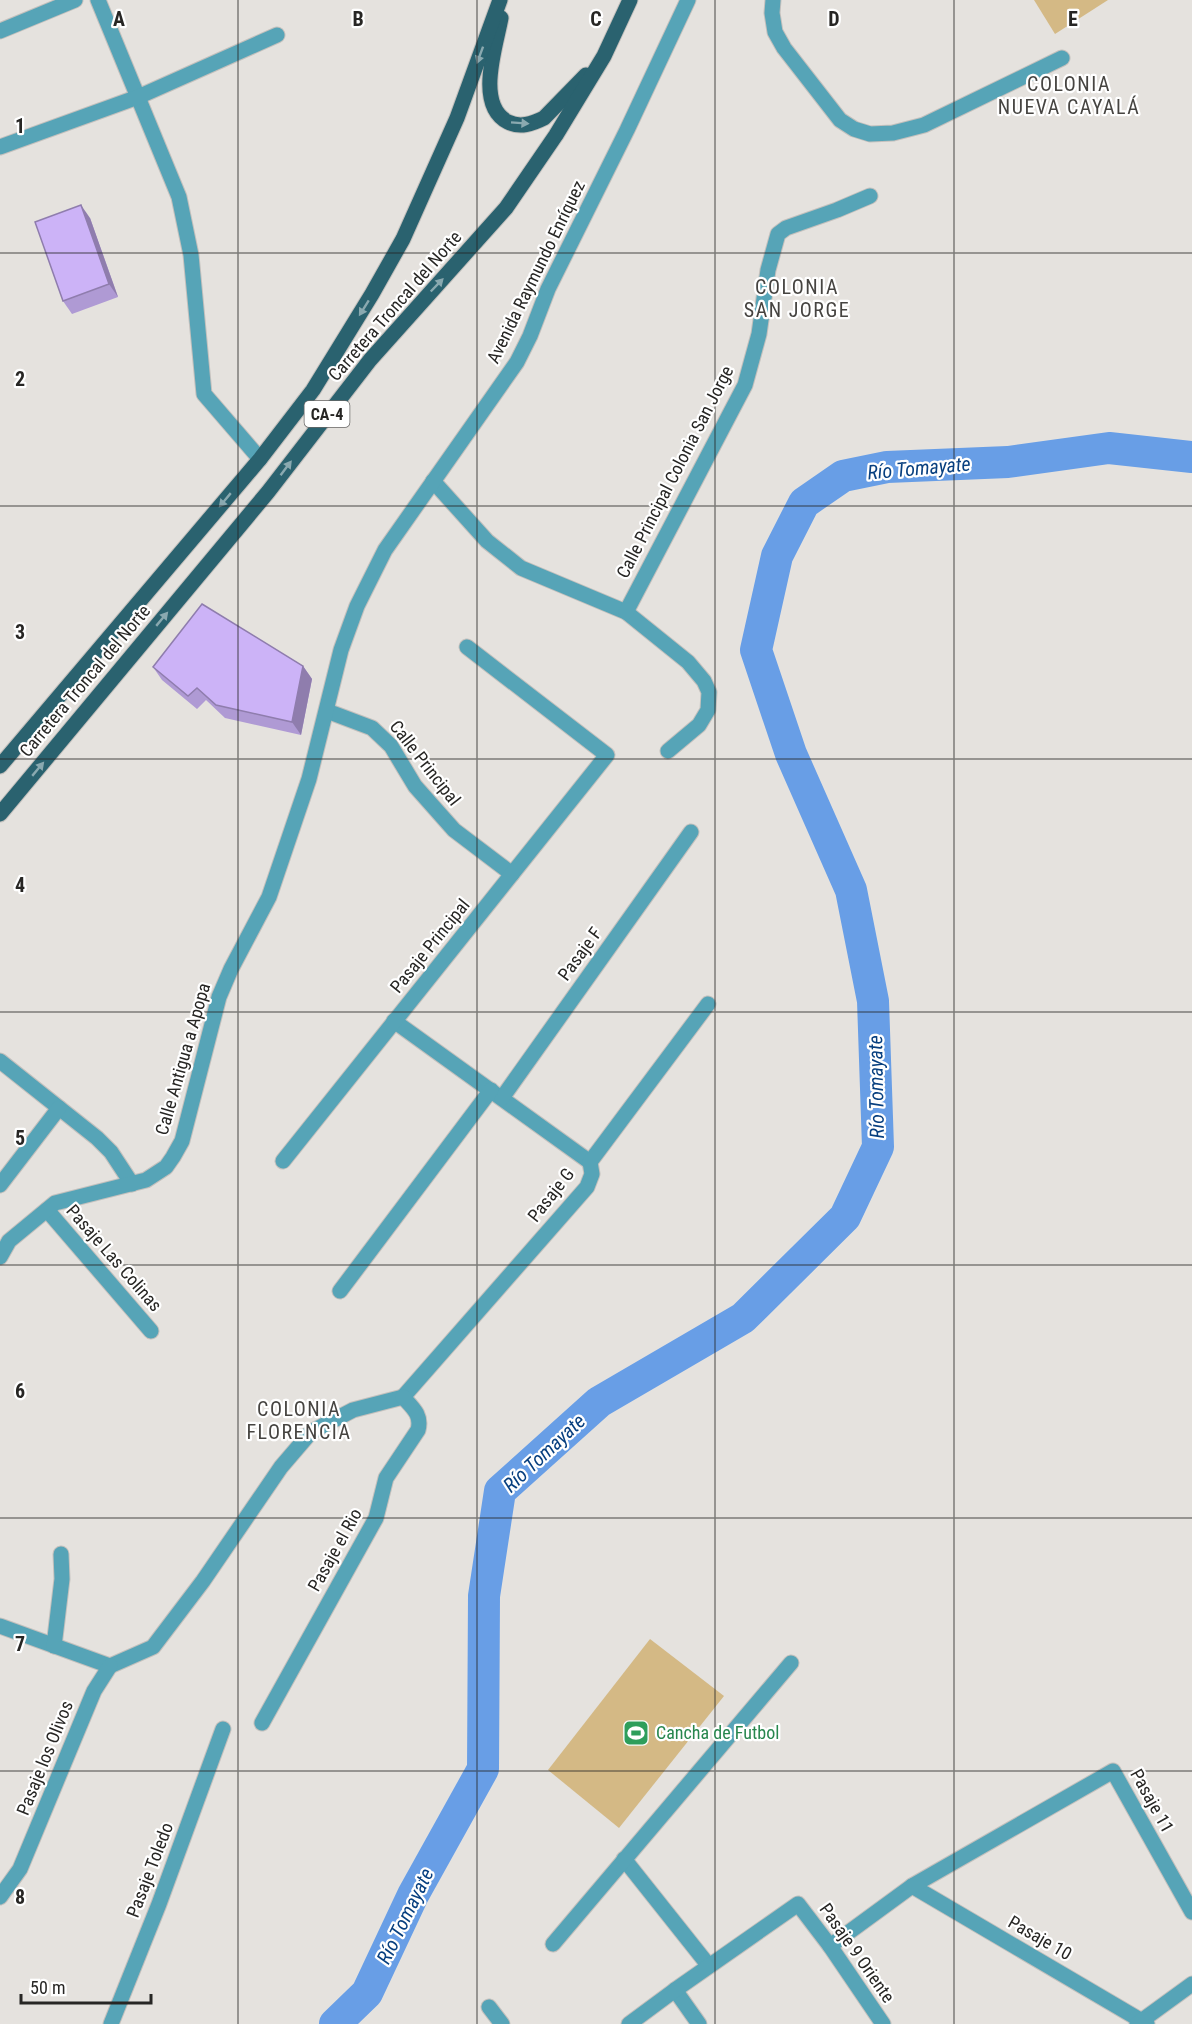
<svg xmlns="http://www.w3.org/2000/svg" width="1192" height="2024" viewBox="0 0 1192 2024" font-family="'Roboto Condensed',sans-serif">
<rect width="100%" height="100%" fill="#e5e2de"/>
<g fill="#d4b985">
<polygon points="1034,0 1108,0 1055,34"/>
<polygon points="650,1639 724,1696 619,1828 548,1770"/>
</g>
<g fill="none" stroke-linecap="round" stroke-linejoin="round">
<polyline stroke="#689ee6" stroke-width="32" points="335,2024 367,1993 413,1895 483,1769 484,1596 500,1491 599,1402 743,1318 845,1217 878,1147 873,1001 851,890 791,754 756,650 777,556 804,503 843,476 887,467 1008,462 1109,448 1192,457"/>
<g stroke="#c3c0bd" stroke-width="17">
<g id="street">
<polyline points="98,0 179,197 191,255 204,394 260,459"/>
<polyline points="773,0 772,13 775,32 784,48 840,120 854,129 870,134 893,133 924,125 1062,58"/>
<polyline points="0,31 75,0"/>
<polyline points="0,147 138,97 277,35"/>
<polyline points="433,481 487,541 521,568 626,612 688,662 704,681 709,692 708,710 699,725 668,751"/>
<polyline points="626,612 745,385 759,334 768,270 778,234 786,228 837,210 870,196"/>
<polyline points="327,711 372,728 391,746 415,786 454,830 512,874"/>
<polyline points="394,1021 590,1162"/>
<polyline points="0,1061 97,1138 111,1152 132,1184"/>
<polyline points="502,1098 691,832"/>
<polyline points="283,1161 607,755 467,647"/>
<polyline points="0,1185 59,1108"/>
<polyline points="47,1210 151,1331"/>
<polyline points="0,1257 9,1241 55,1203 146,1180 166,1167 173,1157 182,1141 219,997 231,969 269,897 309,779 341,650 357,606 385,550 517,362 530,336 548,289 627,130 688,0"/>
<polyline points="340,1291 491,1090"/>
<polyline points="403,1397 587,1187 592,1174 590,1162 708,1004"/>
<polyline points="0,1626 110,1666 153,1647 203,1581 281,1467 311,1432 353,1410 403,1397"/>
<polyline points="54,1646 62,1579 61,1554"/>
<path d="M262,1723L376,1518L386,1478L418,1430C422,1415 413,1408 403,1397"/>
<polyline points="624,1859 709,1966"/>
<polyline points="912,1886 1147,2024"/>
<polyline points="0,1897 20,1869 94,1691 110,1666"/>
<polyline points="553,1944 791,1663"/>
<polyline points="830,1946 912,1886 1113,1771 1192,1912"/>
<polyline points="675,1990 699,2024"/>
<polyline points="489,2007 502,2024"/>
<polyline points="111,2024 159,1904 223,1729"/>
<polyline points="629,2024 675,1990 798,1904 830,1946 883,2024"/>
<polyline points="1137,2024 1192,1984"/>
</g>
</g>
<g stroke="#c3c0bd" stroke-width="17">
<g id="primary">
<path d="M501,18C496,46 475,105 508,122C520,128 532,124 544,118L586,75"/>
<polyline points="0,766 260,459 313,390 372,294 403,239 457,118 500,0"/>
<polyline points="0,814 268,492 370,360 506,208 556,135 604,56 630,0"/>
</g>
</g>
<use href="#street" stroke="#56a4b7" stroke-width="15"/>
<use href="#primary" stroke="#2a626f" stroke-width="15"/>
</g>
<g fill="#af9ad4">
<polygon points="90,218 118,297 72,314 63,301"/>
<polygon points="303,666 312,679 301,735 225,718 206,700 197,709 162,680 153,667"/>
</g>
<g fill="#8f7dad">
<polygon points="81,205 90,218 118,297 109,284"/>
<polygon points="303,666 312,679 301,735 292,722"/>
</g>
<g fill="#ccb3f7" stroke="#8f7dad" stroke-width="1.5">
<polygon points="81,205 109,284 63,301 35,222"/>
<polygon points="202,604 303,666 292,722 216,705 197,688 188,696 153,667"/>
</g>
<defs><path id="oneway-solid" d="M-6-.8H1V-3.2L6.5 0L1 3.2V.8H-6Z" transform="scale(1.5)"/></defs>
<g fill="#8aa9b0">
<use href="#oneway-solid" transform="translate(480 55) rotate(110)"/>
<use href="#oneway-solid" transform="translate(520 123) rotate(4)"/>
<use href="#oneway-solid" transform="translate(437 285) rotate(-46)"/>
<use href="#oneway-solid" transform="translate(364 308) rotate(122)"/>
<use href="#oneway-solid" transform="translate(286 468) rotate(-53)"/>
<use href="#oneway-solid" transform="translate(225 500) rotate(130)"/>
<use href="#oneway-solid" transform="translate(162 619) rotate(-50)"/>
<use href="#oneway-solid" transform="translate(38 769) rotate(-50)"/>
</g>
<path fill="none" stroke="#272624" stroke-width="1.5" stroke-opacity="0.55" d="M238,0V2024M477,0V2024M715,0V2024M954,0V2024M0,253H1192M0,506H1192M0,759H1192M0,1012H1192M0,1265H1192M0,1518H1192M0,1771H1192"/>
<defs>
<g id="stadium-square" transform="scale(1.35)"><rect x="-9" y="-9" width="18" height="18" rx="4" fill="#2e9e5b" stroke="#fff"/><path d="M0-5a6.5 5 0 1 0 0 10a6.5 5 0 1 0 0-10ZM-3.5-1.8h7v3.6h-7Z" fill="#fff"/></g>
</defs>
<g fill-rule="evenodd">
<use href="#stadium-square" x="636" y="1733"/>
</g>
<g text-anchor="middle" stroke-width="4.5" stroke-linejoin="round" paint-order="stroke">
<rect fill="#fff" stroke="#686766" stroke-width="1.5" x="304.5" y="401" width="45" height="26" rx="4.5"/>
<g font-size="16" font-weight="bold" fill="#272624">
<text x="327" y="420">CA-4</text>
</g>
<g font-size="18" fill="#272624" stroke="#fff">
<text transform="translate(536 272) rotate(-64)" y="6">Avenida Raymundo Enríquez</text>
<text transform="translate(395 306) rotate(-49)" y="6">Carretera Troncal del Norte</text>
<text transform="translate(675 472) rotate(-63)" y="6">Calle Principal Colonia San Jorge</text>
<text transform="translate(85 681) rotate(-50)" y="6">Carretera Troncal del Norte</text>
<text transform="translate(425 763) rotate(52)" y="6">Calle Principal</text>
<text transform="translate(430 946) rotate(-51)" y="6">Pasaje Principal</text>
<text transform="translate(580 954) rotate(-54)" y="6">Pasaje F</text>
<text transform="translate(183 1059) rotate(-74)" y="6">Calle Antigua a Apopa</text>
<text transform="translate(551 1195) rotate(-52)" y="6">Pasaje G</text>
<text transform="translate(114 1258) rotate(49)" y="6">Pasaje Las Colinas</text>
<text transform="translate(335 1550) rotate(-61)" y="6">Pasaje el Rio</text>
<text transform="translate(45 1758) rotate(-68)" y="6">Pasaje los Olivos</text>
<text transform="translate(1152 1801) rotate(61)" y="6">Pasaje 11</text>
<text transform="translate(150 1870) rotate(-69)" y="6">Pasaje Toledo</text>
<text transform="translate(1040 1938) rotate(30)" y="6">Pasaje 10</text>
<text transform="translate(857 1953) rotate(55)" y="6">Pasaje 9 Oriente</text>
</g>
<g font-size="18" fill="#27864d" stroke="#fff" text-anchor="start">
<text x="656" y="1739">Cancha de Futbol</text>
</g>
<g font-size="20" letter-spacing="1.5" fill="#464441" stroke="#fff">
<text x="1069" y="91">COLONIA<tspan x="1069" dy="23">NUEVA CAYALÁ</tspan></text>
<text x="797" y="294">COLONIA<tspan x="797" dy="23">SAN JORGE</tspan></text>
<text x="299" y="1416">COLONIA<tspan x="299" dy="23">FLORENCIA</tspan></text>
</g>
<g font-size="20" font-style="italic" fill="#073f7f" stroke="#fff">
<text transform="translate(919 468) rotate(-5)" y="7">Río Tomayate</text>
<text transform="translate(876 1087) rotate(-91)" y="7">Río Tomayate</text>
<text transform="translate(544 1453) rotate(-43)" y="7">Río Tomayate</text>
<text transform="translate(405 1916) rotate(-64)" y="7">Río Tomayate</text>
</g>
</g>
<g font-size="20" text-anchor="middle" font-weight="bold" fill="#272624" stroke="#fff" stroke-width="4.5" stroke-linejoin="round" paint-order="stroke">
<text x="119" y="26">A</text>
<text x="358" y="26">B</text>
<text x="596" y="26">C</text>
<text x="834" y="26">D</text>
<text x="1073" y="26">E</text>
<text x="20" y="133">1</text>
<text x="20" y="386">2</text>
<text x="20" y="639">3</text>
<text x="20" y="892">4</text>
<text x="20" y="1145">5</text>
<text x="20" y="1398">6</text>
<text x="20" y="1651">7</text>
<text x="20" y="1904">8</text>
</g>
<path d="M21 1994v9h130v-9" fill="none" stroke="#272624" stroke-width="3"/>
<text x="30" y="1994" font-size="18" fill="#272624" stroke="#ffffff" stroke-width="4.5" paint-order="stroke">50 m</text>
</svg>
